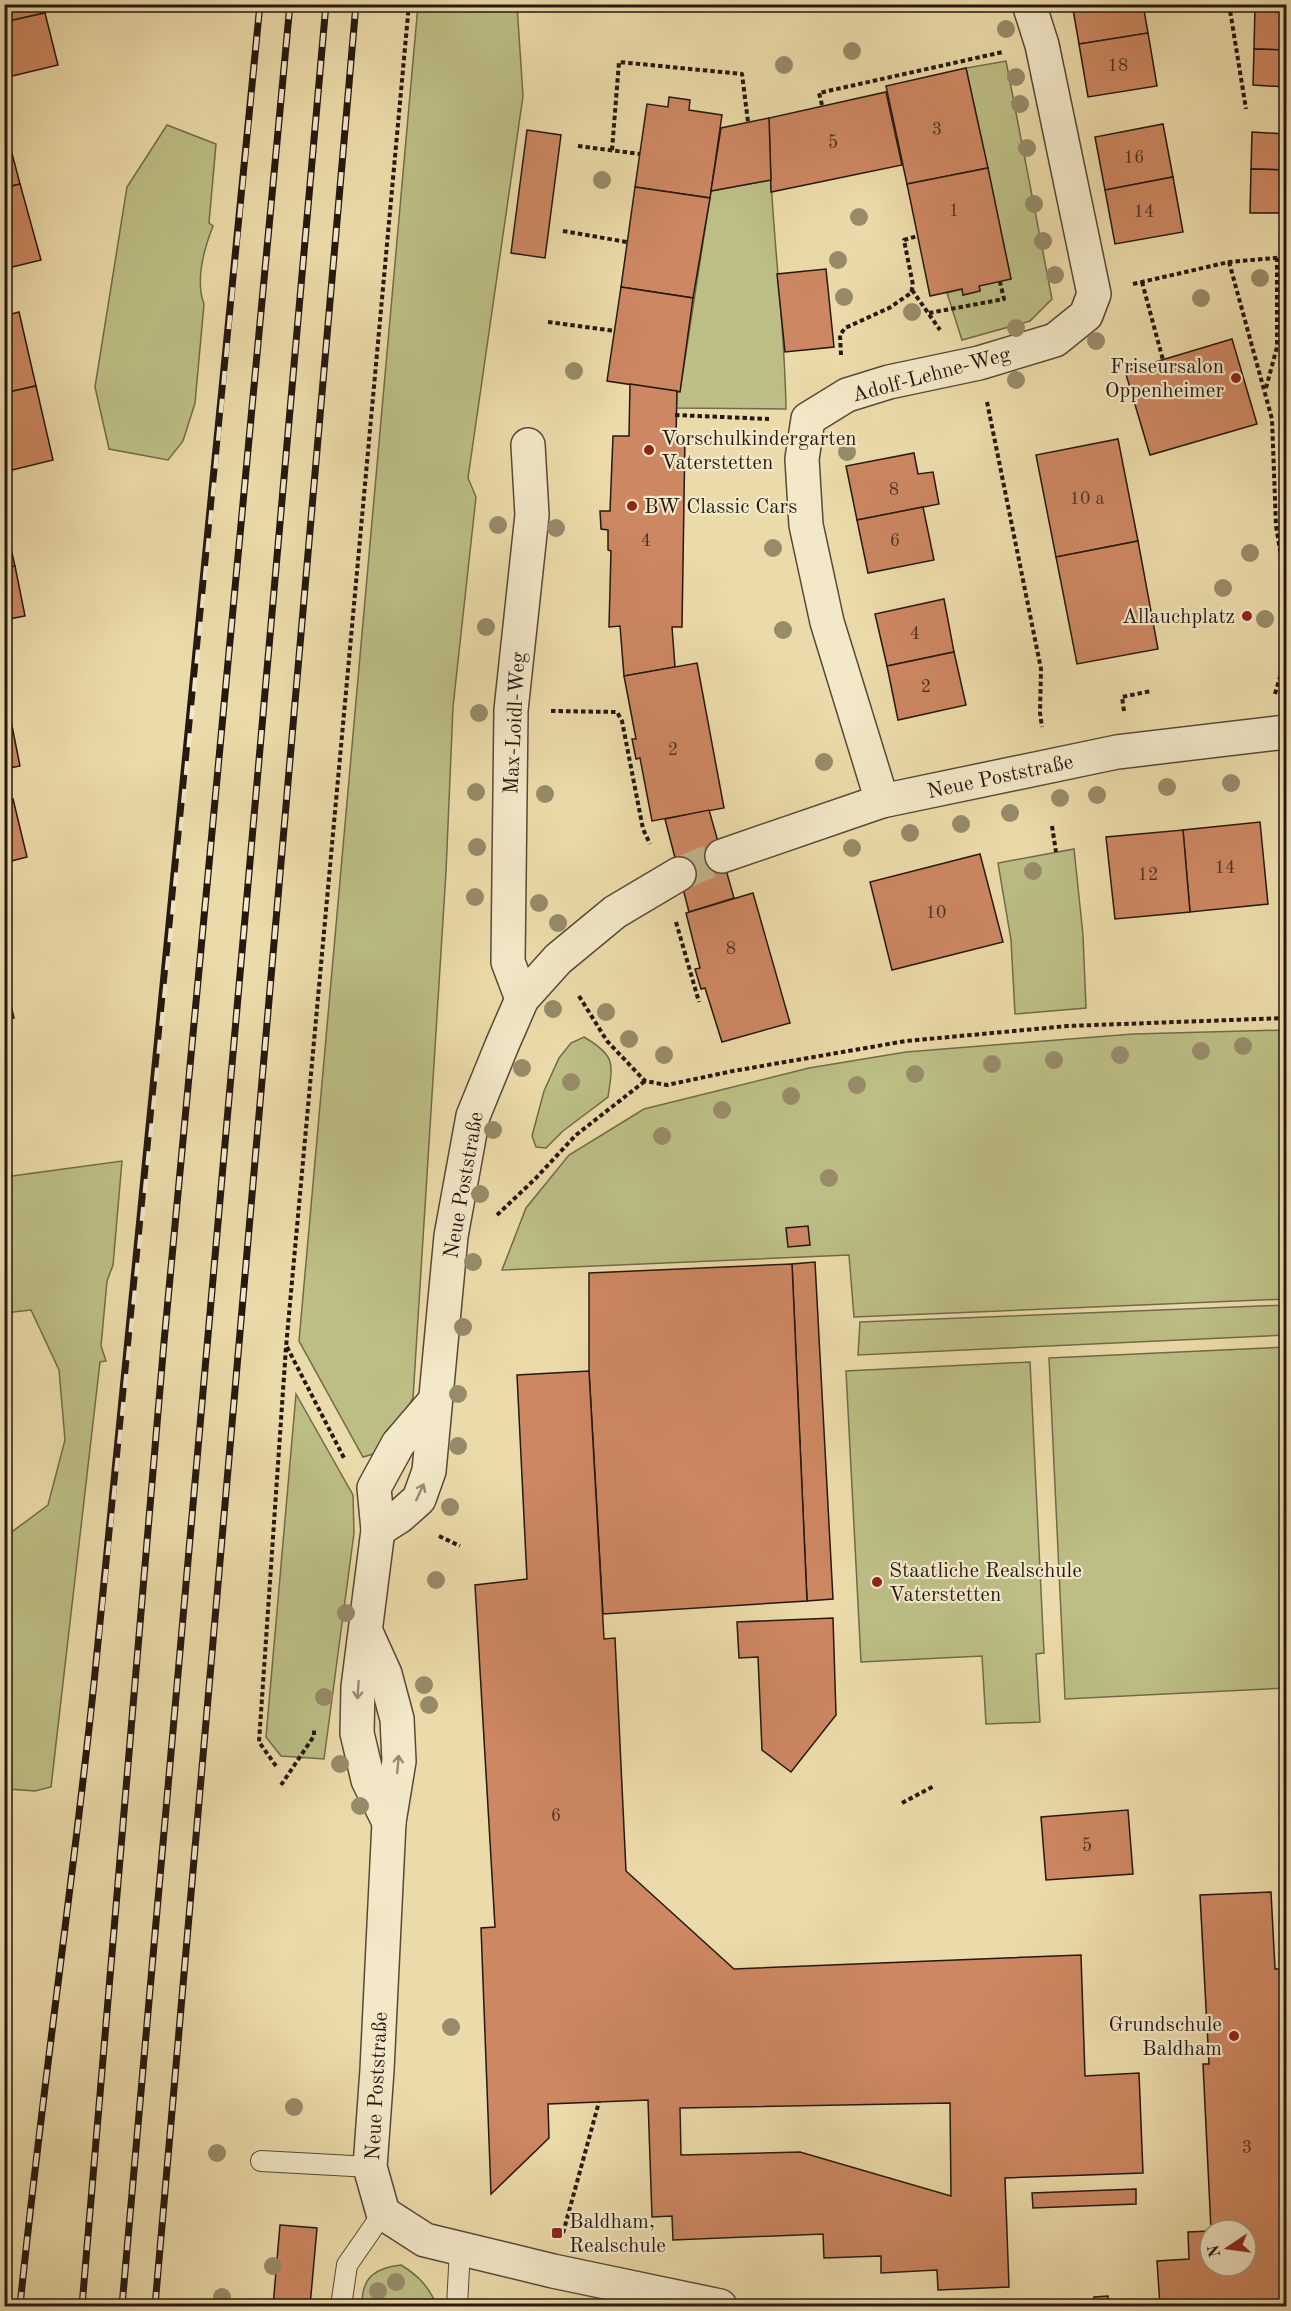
<svg xmlns="http://www.w3.org/2000/svg" width="1291" height="2311" viewBox="0 0 1291 2311" font-family="'Old Standard TT',serif">
<rect width="100%" height="100%" fill="#ecdbaa"/>
<filter id="stains"><feTurbulence type="fractalNoise" baseFrequency=".00333" numOctaves="4"/><feColorMatrix values="0 0 0 0 .2 0 0 0 0 .09 0 0 0 0 .02 0 0 0 .5 -.17"/></filter>
<radialGradient id="worn" r=".72"><stop offset=".6" stop-color="#630" stop-opacity="0"/><stop offset="1" stop-color="#630" stop-opacity=".3"/></radialGradient>
<g fill="#bcbe85" stroke="#706b4b" stroke-width="1.5">
<polygon points="418,5 517,5 523,96 468,478 476,497 453,707 446,872 413,1398 383,1451 363,1457 299,1341"/>
<polygon points="1006,61 1052,299 1030,321 962,340 947,293 962,289 963,295 980,291 979,286 1011,279 966,68"/>
<path d="M167,125L216,144L209,223L213,226C204,249 195,280 204,304L195,403L183,441L168,460L109,449L95,387L127,187Z"/>
<path d="M771,180C775,256 785,333 786,409L676,408L677,391H680L711,191Z"/>
<polygon points="1074,849 1083,935 1086,1008 1015,1014 1011,940 998,863"/>
<polygon points="1286,1030 1286,1299 854,1317 849,1255 502,1270 526,1208 569,1155 644,1109 809,1068 906,1052 1133,1034"/>
<path d="M584,1037C616,1056 613,1063 608,1097L563,1131L546,1148L536,1147L532,1136L544,1091L559,1058L571,1043Z"/>
<polygon points="122,1161 113,1265 107,1281 101,1346 106,1361 100,1362 51,1787 35,1791 8,1789 4,1780 5,1537 48,1505 65,1440 59,1370 31,1310 5,1313 5,1177"/>
<polygon points="1286,1305 1286,1335 858,1355 860,1322"/>
<polygon points="1286,1347 1286,1688 1065,1699 1049,1358"/>
<polygon points="1030,1362 1044,1653 1036,1654 1040,1722 986,1724 982,1656 861,1662 846,1371"/>
<polygon points="296,1394 353,1495 354,1533 324,1759 281,1756 266,1737"/>
<path d="M401,2265C419,2276 429,2287 437,2306H394L362,2304C362,2277 375,2268 401,2265Z"/>
</g>
<g fill="#cd8762" stroke="#251811" stroke-width="1.5" fill-rule="evenodd">
<polygon points="4,4 43,4 45,13 4,22"/>
<polygon points="1072,4 1143,4 1148,33 1079,44"/>
<polygon points="1255,6 1286,7 1286,50 1254,49"/>
<polygon points="45,13 58,65 4,78 4,22"/>
<polygon points="1148,33 1157,86 1088,97 1079,44"/>
<polygon points="1254,49 1286,50 1286,87 1253,85"/>
<polygon points="966,68 988,168 907,184 886,86"/>
<polygon points="886,92 902,165 771,192 769,118"/>
<polygon points="669,97 690,100 689,110 722,115 710,198 635,187 647,104 668,107"/>
<polygon points="769,118 771,180 711,191 721,128"/>
<polygon points="4,123 20,184 4,188"/>
<polygon points="1163,124 1173,177 1105,190 1095,137"/>
<polygon points="527,130 561,135 545,258 511,253"/>
<polygon points="1252,132 1286,134 1286,170 1251,169"/>
<polygon points="988,168 1011,279 979,286 980,291 963,295 962,289 930,296 907,184"/>
<polygon points="1251,169 1286,170 1286,213 1250,213"/>
<polygon points="1173,177 1183,232 1115,244 1105,190"/>
<polygon points="20,184 41,260 4,269 4,188"/>
<polygon points="635,187 710,198 693,298 621,287"/>
<polygon points="826,269 834,347 785,352 777,274"/>
<polygon points="621,287 693,298 680,392 607,381"/>
<polygon points="19,312 36,386 4,393 4,316"/>
<polygon points="1232,339 1257,424 1150,455 1125,371"/>
<polygon points="630,384 677,391 676,438 685,437 682,627 672,627 675,667 624,676 620,626 609,627 611,551 608,550 608,530 601,529 600,511 610,511 613,436 629,436"/>
<polygon points="36,386 53,460 4,472 4,393"/>
<polygon points="1118,439 1138,541 1056,557 1036,455"/>
<polygon points="914,453 918,474 933,472 939,504 857,520 846,466"/>
<polygon points="923,507 934,560 868,573 857,520"/>
<polygon points="4,519 15,566 4,568"/>
<polygon points="1138,541 1158,649 1077,664 1056,557"/>
<polygon points="15,566 25,616 4,620 4,568"/>
<polygon points="944,599 954,652 887,666 875,614"/>
<polygon points="954,652 966,705 898,720 887,666"/>
<polygon points="697,663 724,808 652,821 640,758 636,759 632,739 636,739 624,676"/>
<polygon points="10,716 20,766 4,769 4,717"/>
<polygon points="13,799 27,857 4,863 4,801"/>
<polygon points="709,810 734,898 689,912 665,819"/>
<polygon points="1260,822 1268,904 1190,912 1183,830"/>
<polygon points="1183,830 1190,912 1115,919 1106,837"/>
<polygon points="980,854 1003,942 892,970 870,882"/>
<polygon points="753,893 790,1023 722,1042 705,988 701,989 695,969 700,968 686,913"/>
<polygon points="4,976 14,1018 4,1020"/>
<polygon points="808,1226 810,1245 788,1247 786,1228"/>
<polygon points="815,1262 833,1599 807,1601 792,1264"/>
<polygon points="792,1264 807,1601 603,1614 589,1371 589,1273"/>
<path d="M589,1371L604,1639L615,1638L626,1871L734,1969L1081,1955L1085,2076L1139,2073L1143,2173L1005,2178L1009,2287L938,2290L937,2270L881,2273V2256L824,2258L823,2234L673,2240L672,2216L652,2217L648,2100L548,2104L549,2138L491,2194L481,1928L495,1927L475,1585L527,1579L517,1375ZM950,2103L951,2196L800,2152L681,2155L680,2108Z"/>
<polygon points="833,1618 836,1715 791,1772 762,1750 758,1657 739,1658 737,1622"/>
<polygon points="1128,1810 1133,1874 1046,1880 1041,1817"/>
<polygon points="1271,1892 1275,1969 1286,1969 1286,2306 1160,2306 1157,2261 1189,2259 1188,2232 1210,2231 1210,2266 1246,2266 1246,2230 1211,2230 1203,2064 1209,2064 1200,1895"/>
<polygon points="1136,2189 1136,2204 1033,2208 1032,2193"/>
<polygon points="280,2225 317,2228 310,2306 273,2306"/>
<polygon points="1108,2296 1109,2306 1094,2306 1094,2297"/>
</g>
<g fill="none" stroke-linecap="round" stroke-linejoin="round">
<polyline stroke="#c4b48b" stroke-width="33" stroke-dasharray="33 16" stroke-linecap="butt" points="679,874 722,856"/>
<g stroke="#574937" stroke-width="22">
<g id="lane">
<polyline points="261,2161 370,2167"/>
<polyline points="341,2306 347,2265 383,2213"/>
<polyline points="457,2306 460,2249"/>
</g>
</g>
<g stroke="#574937" stroke-width="36">
<g id="street">
<polyline points="882,801 827,622 806,525 802,459 808,419 847,395 889,382 979,363 1055,340 1086,315 1094,294 1042,45 1029,4"/>
<polyline points="722,856 882,801 1117,752 1286,732"/>
<polyline points="522,999 508,962 511,710 532,515 528,445"/>
<polyline points="378,1530 400,1516 419,1499 429,1471 451,1236 473,1116 502,1045 522,999 558,959 615,912 679,874"/>
<polyline points="366,1632 385,1674 397,1719 399,1761 389,1822 377,2070 370,2167 383,2213 425,2240 553,2271 720,2306"/>
<polyline points="389,1822 368,1780 357,1733 358,1687 378,1530 374,1488 398,1444 434,1402"/>
</g>
</g>
<g stroke="#251811" stroke-width="4" stroke-dasharray="4.5 3" stroke-linecap="butt">
<polyline points="1229,4 1246,109"/>
<polyline points="822,105 819,93 1003,52"/>
<polyline points="578,146 640,154"/>
<polyline points="612,150 619,62 742,74 748,122"/>
<polyline points="563,231 627,242"/>
<polyline points="1229,262 1272,419 1276,526 1286,586"/>
<polyline points="1142,282 1163,360"/>
<polyline points="1133,284 1229,262 1286,257"/>
<polyline points="912,290 940,330"/>
<polyline points="929,313 1004,299 1000,282"/>
<polyline points="548,322 615,331"/>
<polyline points="841,355 840,335 845,328 889,308 911,293 913,285 904,240 917,236"/>
<polyline points="1266,388 1277,347 1277,258"/>
<polyline points="987,402 1041,669 1040,713 1042,727"/>
<polyline points="675,415 769,419"/>
<polyline points="1275,694 1285,660 1286,648"/>
<polyline points="551,711 617,712 622,721 643,829 650,844"/>
<polyline points="1124,711 1122,697 1151,691"/>
<polyline points="1052,826 1056,852"/>
<polyline points="676,922 699,1002"/>
<polyline points="579,996 607,1041 645,1081 667,1085 733,1071 906,1041 1068,1026 1286,1018"/>
<polyline points="497,1215 535,1179 576,1135 645,1081"/>
<polyline points="287,1347 344,1458"/>
<polyline points="439,1536 460,1546"/>
<polyline points="276,1766 259,1742 286,1347 409,4"/>
<polyline points="281,1785 314,1736 314,1729"/>
<polyline points="902,1803 934,1786"/>
<polyline points="563,2233 599,2102"/>
</g>
<use href="#lane" stroke="#f3e8c8" stroke-width="20"/>
<use href="#street" stroke="#f3e8c8" stroke-width="33"/>
<g stroke="#251811" stroke-width="7">
<g id="rail">
<path d="M20,2306C41,2098 72,1891 94,1683C154,1124 206,564 260,4"/>
<polyline points="82,2306 164,1342 290,4"/>
<polyline points="122,2306 326,4"/>
<polyline points="155,2306 356,4"/>
</g>
</g>
<use href="#rail" stroke="#f3e8c8" stroke-width="4.5" stroke-dasharray="14" stroke-linecap="butt"/>
</g>
<g fill="#978b69">
<circle cx="1006" cy="29" r="9"/>
<circle cx="852" cy="51" r="9"/>
<circle cx="784" cy="65" r="9"/>
<circle cx="1016" cy="77" r="9"/>
<circle cx="1020" cy="104" r="9"/>
<circle cx="1027" cy="148" r="9"/>
<circle cx="602" cy="180" r="9"/>
<circle cx="1034" cy="204" r="9"/>
<circle cx="859" cy="217" r="9"/>
<circle cx="1043" cy="241" r="9"/>
<circle cx="838" cy="260" r="9"/>
<circle cx="1055" cy="275" r="9"/>
<circle cx="1260" cy="278" r="9"/>
<circle cx="844" cy="297" r="9"/>
<circle cx="1201" cy="298" r="9"/>
<circle cx="912" cy="312" r="9"/>
<circle cx="1016" cy="328" r="9"/>
<circle cx="1096" cy="341" r="9"/>
<circle cx="574" cy="371" r="9"/>
<circle cx="1016" cy="380" r="9"/>
<circle cx="847" cy="452" r="9"/>
<circle cx="498" cy="525" r="9"/>
<circle cx="556" cy="528" r="9"/>
<circle cx="773" cy="548" r="9"/>
<circle cx="1250" cy="553" r="9"/>
<circle cx="1223" cy="588" r="9"/>
<circle cx="1265" cy="619" r="9"/>
<circle cx="486" cy="627" r="9"/>
<circle cx="783" cy="630" r="9"/>
<circle cx="479" cy="713" r="9"/>
<circle cx="824" cy="762" r="9"/>
<circle cx="1231" cy="783" r="9"/>
<circle cx="1167" cy="787" r="9"/>
<circle cx="476" cy="792" r="9"/>
<circle cx="545" cy="794" r="9"/>
<circle cx="1097" cy="795" r="9"/>
<circle cx="1060" cy="798" r="9"/>
<circle cx="1010" cy="813" r="9"/>
<circle cx="961" cy="824" r="9"/>
<circle cx="910" cy="833" r="9"/>
<circle cx="477" cy="847" r="9"/>
<circle cx="852" cy="848" r="9"/>
<circle cx="1033" cy="871" r="9"/>
<circle cx="475" cy="897" r="9"/>
<circle cx="539" cy="903" r="9"/>
<circle cx="558" cy="923" r="9"/>
<circle cx="553" cy="1009" r="9"/>
<circle cx="606" cy="1012" r="9"/>
<circle cx="629" cy="1039" r="9"/>
<circle cx="1243" cy="1046" r="9"/>
<circle cx="1201" cy="1051" r="9"/>
<circle cx="664" cy="1055" r="9"/>
<circle cx="1120" cy="1055" r="9"/>
<circle cx="1054" cy="1060" r="9"/>
<circle cx="992" cy="1064" r="9"/>
<circle cx="522" cy="1068" r="9"/>
<circle cx="915" cy="1074" r="9"/>
<circle cx="571" cy="1082" r="9"/>
<circle cx="857" cy="1085" r="9"/>
<circle cx="791" cy="1096" r="9"/>
<circle cx="722" cy="1110" r="9"/>
<circle cx="493" cy="1130" r="9"/>
<circle cx="662" cy="1136" r="9"/>
<circle cx="829" cy="1178" r="9"/>
<circle cx="480" cy="1194" r="9"/>
<circle cx="473" cy="1262" r="9"/>
<circle cx="463" cy="1327" r="9"/>
<circle cx="458" cy="1394" r="9"/>
<circle cx="458" cy="1446" r="9"/>
<circle cx="450" cy="1507" r="9"/>
<circle cx="436" cy="1580" r="9"/>
<circle cx="346" cy="1613" r="9"/>
<circle cx="424" cy="1685" r="9"/>
<circle cx="324" cy="1697" r="9"/>
<circle cx="429" cy="1705" r="9"/>
<circle cx="340" cy="1764" r="9"/>
<circle cx="360" cy="1806" r="9"/>
<circle cx="451" cy="2027" r="9"/>
<circle cx="294" cy="2107" r="9"/>
<circle cx="217" cy="2153" r="9"/>
<circle cx="273" cy="2266" r="9"/>
<circle cx="396" cy="2282" r="9"/>
<circle cx="378" cy="2291" r="9"/>
<circle cx="222" cy="2297" r="9"/>
</g>
<defs><path id="oneway-shaft" d="M-6 0H5M1.5-3L5.5 0L1.5 3" fill="none" stroke-width="1.6" stroke-linecap="round" stroke-linejoin="round" transform="scale(1.5)"/></defs>
<g stroke="#968a76">
<use href="#oneway-shaft" transform="translate(420 1492) rotate(-65)"/>
<use href="#oneway-shaft" transform="translate(358 1690) rotate(94)"/>
<use href="#oneway-shaft" transform="translate(398 1764) rotate(-85)"/>
</g>
<g fill="#8f2418" stroke="#f3e8c8" stroke-width="2">
<circle cx="1236" cy="378" r="6"/>
<circle cx="649" cy="450" r="6"/>
<circle cx="632" cy="506" r="6"/>
<circle cx="1247" cy="616" r="6"/>
<circle cx="877" cy="1582" r="6"/>
<circle cx="1234" cy="2036" r="6"/>
<rect x="551" y="2227" width="12" height="12" rx="3"/>
</g>
<g text-anchor="middle" stroke-width="4.5" stroke-linejoin="round" paint-order="stroke">
<g font-size="18" fill="#4f3425">
<text x="1118" y="71">18</text>
<text x="937" y="135">3</text>
<text x="833" y="148">5</text>
<text x="1134" y="163">16</text>
<text x="954" y="216">1</text>
<text x="1144" y="217">14</text>
<text x="894" y="495">8</text>
<text x="1087" y="504">10 a</text>
<text x="646" y="546">4</text>
<text x="895" y="546">6</text>
<text x="915" y="639">4</text>
<text x="926" y="692">2</text>
<text x="673" y="755">2</text>
<text x="1225" y="873">14</text>
<text x="1148" y="880">12</text>
<text x="936" y="918">10</text>
<text x="731" y="954">8</text>
<text x="556" y="1821">6</text>
<text x="1087" y="1851">5</text>
<text x="1247" y="2153">3</text>
</g>
<g font-size="21" fill="#251811" stroke="#f3e8c8" text-anchor="start">
<text x="1224" y="373" text-anchor="end">Friseursalon<tspan x="1224" dy="24">Oppenheimer</tspan></text>
<text x="661" y="445">Vorschulkindergarten<tspan x="661" dy="24">Vaterstetten</tspan></text>
<text x="644" y="513">BW Classic Cars</text>
<text x="1235" y="623" text-anchor="end">Allauchplatz</text>
<text x="889" y="1577">Staatliche Realschule<tspan x="889" dy="24">Vaterstetten</tspan></text>
<text x="1222" y="2031" text-anchor="end">Grundschule<tspan x="1222" dy="24">Baldham</tspan></text>
<text x="569" y="2228">Baldham,<tspan x="569" dy="24">Realschule</tspan></text>
</g>
<g font-size="21" fill="#251811" stroke="#f3e8c8">
<text transform="translate(931 374) rotate(-15)" y="7">Adolf-Lehne-Weg</text>
<text transform="translate(514 723) rotate(-87)" y="7">Max-Loidl-Weg</text>
<text transform="translate(1000 776) rotate(-12)" y="7">Neue Poststraße</text>
<text transform="translate(463 1185) rotate(-80)" y="7">Neue Poststraße</text>
<text transform="translate(376 2086) rotate(-87)" y="7">Neue Poststraße</text>
</g>
</g>
<rect width="1291" height="2311" fill="none" stroke="#ecdbaa" stroke-width="24"/>
<rect x="6" y="6" width="1279" height="2299" fill="none" stroke="#251811" stroke-width="3"/>
<rect x="12" y="12" width="1267" height="2287" fill="none" stroke="#251811" stroke-width="1.5"/>
<g transform="translate(1228 2248) rotate(257)"><circle r="28" fill="#f3e8c8" stroke="#a1957f" stroke-width="1.5"/>
<path d="M0-4.5L10 22L0 15L-10 22Z" fill="#8f2418"/>
<text y="-9" font-size="16" font-weight="bold" text-anchor="middle" fill="#251811">N</text>
</g>
<rect width="100%" height="100%" filter="url(#stains)"/>
<rect width="100%" height="100%" fill="url(#worn)"/>
</svg>
